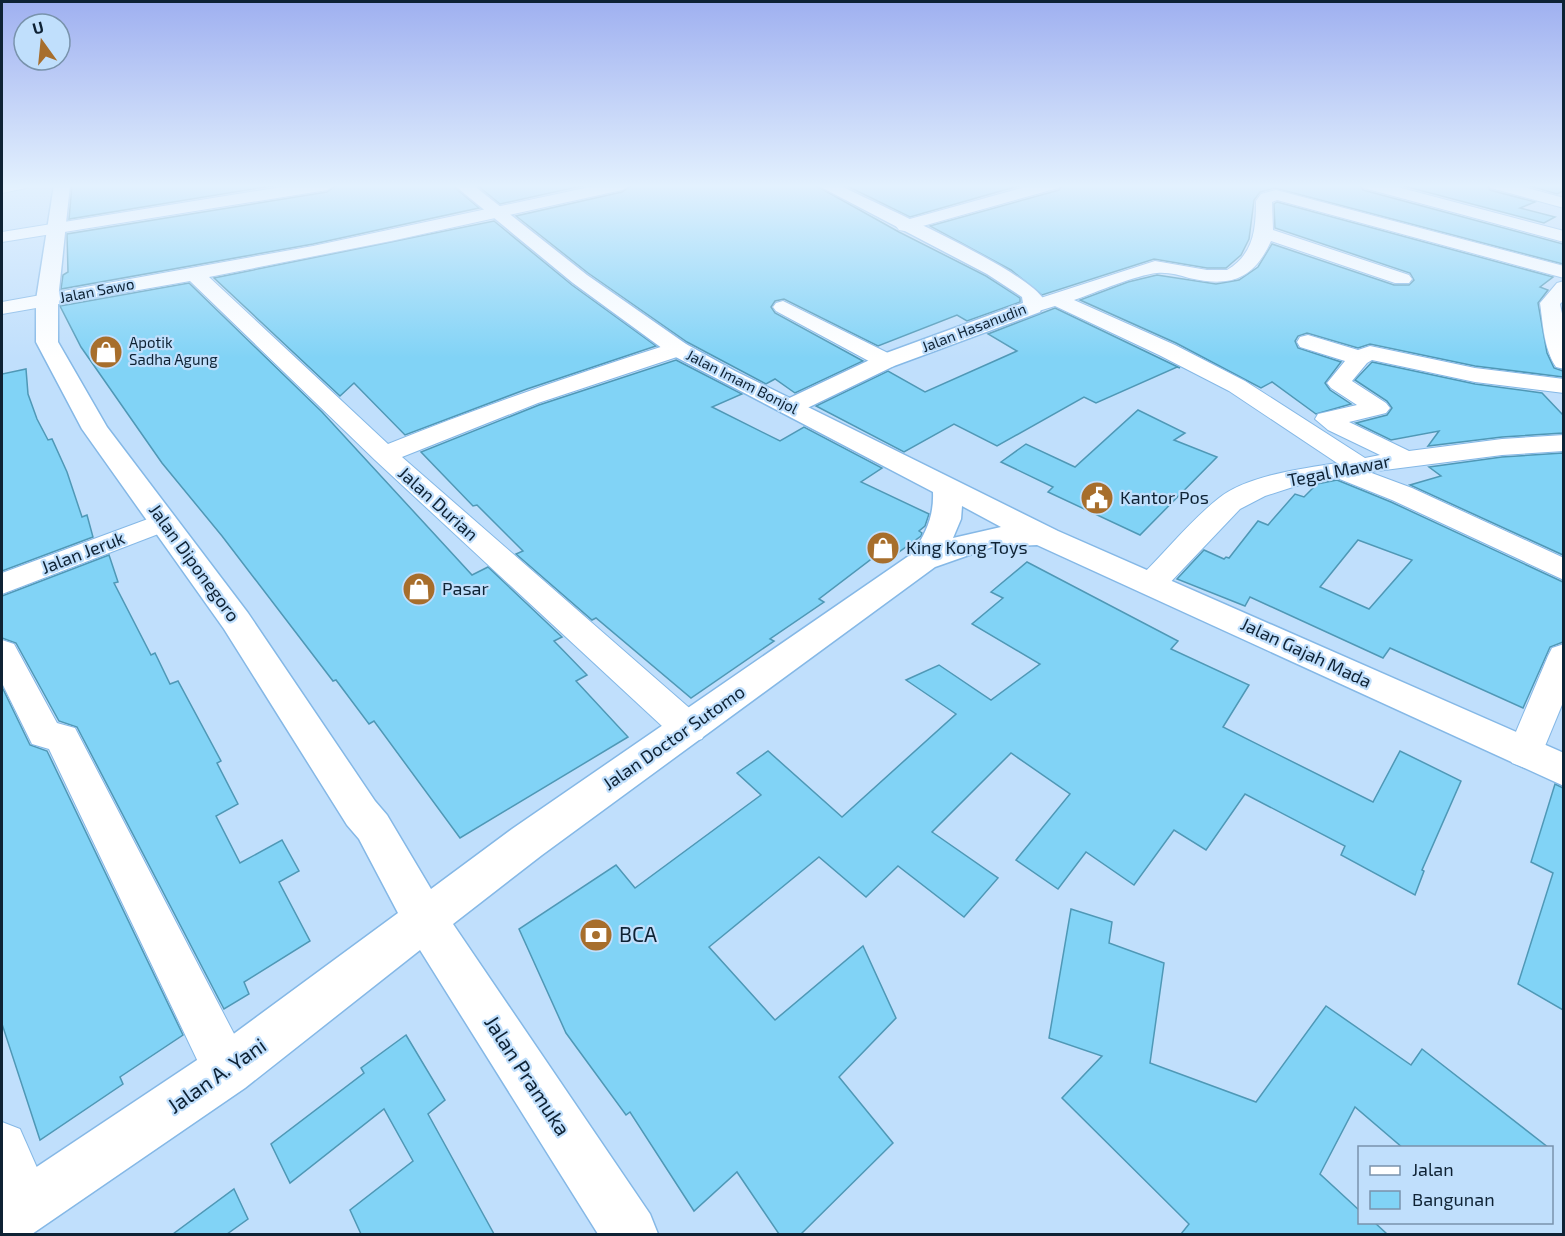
<svg xmlns="http://www.w3.org/2000/svg" width="1565" height="1236" viewBox="0 0 1565 1236" font-family="'Exo 2',sans-serif">
<rect width="100%" height="100%" fill="#c0dffc"/>
<g fill="#81d3f6" stroke="#4f98b6" stroke-width="1.5" fill-rule="evenodd">
<polygon points="72,185 277,185 69,219"/>
<polygon points="337,185 452,185 479,208 313,244 61,289 63,275 68,272 67,234 327,192"/>
<polygon points="477,185 586,185 500,204"/>
<polygon points="632,185 815,185 899,232 986,276 1020,298 1020,302 967,321 957,315 878,346 784,299 775,301 771,307 775,313 863,361 795,393 775,379 766,384 687,342 588,273 516,216 622,192"/>
<polygon points="845,185 1022,185 910,217"/>
<polygon points="1062,185 1360,185 1363,190 1563,244 1563,264 1275,188 1260,192 1254,200 1249,239 1241,255 1226,268 1207,268 1154,259 1042,295 1011,270 930,226 1059,190"/>
<polygon points="1400,185 1487,185 1490,190 1535,202 1520,208 1555,217 1544,223"/>
<polygon points="1527,185 1563,185 1563,191 1557,194"/>
<polygon points="1277,202 1553,277 1540,287 1548,290 1538,303 1547,353 1554,368 1563,371 1563,377 1475,366 1370,344 1358,348 1307,333 1298,336 1295,341 1298,348 1341,362 1325,383 1330,390 1351,404 1316,414 1272,382 1261,388 1176,343 1080,300 1128,282 1157,275 1216,284 1239,280 1258,267 1272,244 1394,285 1409,285 1414,280 1410,273 1275,228 1274,204"/>
<polygon points="494,221 572,285 656,346 527,389 405,435 354,383 340,396 214,278"/>
<polygon points="189,283 322,412 472,575 488,567 562,637 554,641 587,675 576,681 628,737 460,838 374,721 369,724 336,680 333,681 222,536 162,463 81,347 60,306"/>
<polygon points="1055,308 1180,368 1177,367 1096,403 1084,397 997,446 954,424 904,452 816,406 888,371 925,392 1017,351 988,334"/>
<polygon points="676,360 742,394 712,407 780,441 804,427 882,468 861,482 929,514 925,526 919,531 922,533 921,536 892,557 882,551 819,599 824,602 770,639 774,641 691,698 596,618 592,620 516,554 523,551 477,505 473,506 421,452 539,405"/>
<polygon points="1372,362 1475,384 1542,393 1563,415 1563,433 1502,437 1428,446 1439,431 1391,440 1356,423 1387,415 1392,408 1387,401 1355,380"/>
<polygon points="26,369 28,394 37,419 48,440 52,439 67,472 82,517 87,515 93,537 2,571 2,374"/>
<polygon points="1138,410 1185,433 1174,440 1217,457 1140,535 1048,492 1053,487 1001,462 1026,444 1075,467"/>
<polygon points="1563,453 1563,555 1410,485 1441,476 1429,467 1502,457"/>
<path d="M1337,480L1391,502L1563,582V642L1550,647L1523,708L1390,648L1383,658L1250,597L1245,606L1177,579L1204,550L1224,559L1226,557L1229,558L1258,521L1268,525L1295,494L1304,497L1317,484ZM1358,540L1412,560L1369,609L1320,587Z"/>
<polygon points="109,555 118,582 114,583 151,655 155,653 170,684 178,681 221,761 217,763 238,804 216,816 240,863 282,840 299,871 279,882 310,941 244,982 249,994 224,1009 77,727 59,721 16,643 2,638 2,596"/>
<polygon points="1027,562 1178,641 1171,649 1249,685 1223,727 1373,802 1400,751 1461,781 1422,870 1424,871 1415,895 1341,855 1345,846 1245,794 1206,850 1174,830 1134,885 1086,852 1058,889 1016,860 1070,794 1011,753 932,832 998,878 964,917 898,866 866,897 819,857 709,947 775,1020 863,946 896,1018 839,1077 893,1143 801,1234 779,1234 737,1172 694,1211 630,1112 626,1115 566,1033 519,929 616,865 635,888 761,795 737,773 768,751 842,817 956,714 906,680 939,665 991,700 1040,664 972,624 1003,598 991,592"/>
<polygon points="2,687 30,745 47,751 183,1035 120,1077 123,1084 40,1140 2,1024"/>
<polygon points="1555,784 1563,788 1563,1010 1518,984 1553,873 1531,862"/>
<polygon points="1071,909 1112,922 1109,943 1164,963 1150,1063 1256,1102 1326,1006 1411,1065 1422,1049 1549,1148 1403,1148 1355,1107 1320,1174 1359,1210 1359,1222 1374,1222 1387,1234 1181,1234 1189,1224 1062,1098 1102,1056 1049,1038"/>
<polygon points="406,1035 445,1100 428,1114 494,1234 361,1234 350,1210 413,1161 384,1109 290,1183 271,1144 364,1073 361,1068"/>
<polygon points="234,1189 248,1219 227,1234 173,1234"/>
</g>
<g fill="none" stroke-linecap="round" stroke-linejoin="round">
<g stroke="#85b8e6" stroke-width="2">
<g id="street">
<polygon points="2,185 28,185 26,188 2,193"/>
<polygon points="294,185 335,185 327,190 2,242 2,232"/>
<path d="M599,185H630L622,190L391,241L209,277L388,444C480,407 575,374 670,344L678,342L686,344L689,349L686,354L538,403L402,457L702,719L707,729L702,739L689,743L676,739L375,460L190,281L2,314V302L313,246Z"/>
<polygon points="1032,185 1060,185 1058,188 905,231 899,230 896,226 899,222"/>
<polygon points="1362,185 1390,185 1564,231 1564,242 1364,188"/>
<polygon points="1489,185 1517,185 1564,198 1564,208 1491,188"/>
<path d="M1276,190L1564,266V278L1277,200L1272,202L1273,230L1409,275L1412,279L1409,283H1395L1271,241C1253,281 1229,287 1189,278C1179,275 1168,272 1157,273C1136,275 1097,292 1074,300L1175,345L1245,381L1365,458L1380,455L1328,430L1315,419L1318,414L1357,405L1331,388L1327,383L1345,361L1300,347L1297,342L1300,337L1308,335L1358,350L1370,346L1475,368L1564,379V393L1475,382L1372,360L1367,363L1352,381L1386,403L1390,408L1386,413L1349,422L1409,451L1502,439L1564,435V451L1502,455L1369,472L1412,488L1564,558V580L1392,500L1337,478L1296,486L1265,496L1240,509L1163,590L1152,593L1141,590L1137,583L1141,576C1167,550 1191,520 1219,498C1248,475 1302,469 1337,463L1229,391L1159,355L1055,306L1032,313L1025,311L1022,307L1025,303L1155,261L1207,270H1227C1254,254 1256,229 1256,201L1261,194Z"/>
<path d="M1564,281V300L1560,304L1564,323V369L1556,367C1544,349 1543,324 1540,303L1557,283Z"/>
<polygon points="783,301 894,356 897,361 894,366 886,368 878,366 776,311 773,307 776,303"/>
<polygon points="164,513 174,516 178,522 174,528 2,594 2,573"/>
<polygon points="2,640 14,644 57,723 75,728 244,1053 251,1070 244,1087 227,1094 210,1087 49,749 32,744 2,683"/>
<polygon points="1564,644 1564,700 1538,763 1525,768 1512,763 1507,753 1548,656 1552,648"/>
<polygon points="2,1122 20,1129 53,1204 46,1223 27,1230 8,1223 2,1206"/>
</g>
</g>
<g stroke="#85b8e6" stroke-width="3">
<path id="secondary" d="M817,185H839C878,205 1027,270 1044,300L1040,312L894,366L799,412L790,415L781,412L777,407L781,402L878,356L1023,303L1022,297L987,274Z"/>
</g>
<g stroke="#85b8e6" stroke-width="3">
<path id="highway" d="M54,185H70L58,300V342L107,427L248,613L375,801L387,815L431,889L512,829L913,553C926,533 934,516 933,492L670,354L573,283L454,185H473L587,275L686,344L735,371L1058,531L1564,753V786L1037,545L992,547L935,567L542,855L453,924L650,1214L658,1234H598L420,950L245,1088L32,1234H2V1190L209,1052L398,913L359,839L347,825L224,629L82,429L36,342V300ZM962,506L1001,527L953,538L961,519Z"/>
</g>
<use href="#street" fill="#fff" fill-rule="evenodd"/>
<use href="#secondary" fill="#fff" fill-rule="evenodd"/>
<use href="#highway" fill="#fff" fill-rule="evenodd"/>
</g>
<linearGradient id="sky" x2="0" y2="1"><stop stop-color="#9fb0f0"/><stop offset="0.52" stop-color="#e3f1fe"/><stop offset="1" stop-color="#e3f1fe" stop-opacity="0"/></linearGradient>
<rect width="1565" height="358" fill="url(#sky)"/>
<defs>
<g id="shop-disc" transform="scale(1.725)"><circle r="9.5" fill="#a76e2c" stroke="#c0dffc"/><path d="M-5-2.5h2.3a2.7 3.5 0 0 1 5.4 0H5L5.5 6h-11ZM-1.5-2.5h3a1.5 2.3 0 0 0-3 0Z" fill="#fff"/></g>
<g id="civic-disc" transform="scale(1.725)"><circle r="9.5" fill="#a76e2c" stroke="#c0dffc"/><path d="M-.6-6.5H3V-4.5H.6V-3L4-1V1h2V6H-6V1h2V-1L-.6-3ZM-1.2 2.5V6h2.4V2.5Z" fill="#fff"/></g>
<g id="bank-disc" transform="scale(1.725)"><circle r="9.5" fill="#a76e2c" stroke="#c0dffc"/><path d="M-6-4H6V4H-6ZM0-2.3a2.3 2.3 0 1 0 0 4.6a2.3 2.3 0 1 0 0-4.6Z" fill="#fff"/></g>
</defs>
<g fill-rule="evenodd">
<use href="#shop-disc" x="106" y="352"/>
<use href="#civic-disc" x="1097" y="498"/>
<use href="#shop-disc" x="883" y="548"/>
<use href="#shop-disc" x="419" y="589"/>
<use href="#bank-disc" x="596" y="935"/>
</g>
<g text-anchor="middle" stroke-width="4.5" stroke-linejoin="round" paint-order="stroke">
<g font-size="15" fill="#0e2234" stroke="#c0dffc">
<text transform="translate(97 291) rotate(-11)" y="5">Jalan Sawo</text>
<text transform="translate(974 328) rotate(-21)" y="5">Jalan Hasanudin</text>
<text transform="translate(742 382) rotate(27)" y="5">Jalan Imam Bonjol</text>
</g>
<g font-size="15" fill="#0e2234" stroke="#c0dffc" text-anchor="start">
<text x="129" y="348">Apotik<tspan x="129" dy="17">Sadha Agung</tspan></text>
</g>
<g font-size="18" fill="#0e2234" stroke="#c0dffc">
<text transform="translate(1339 471) rotate(-11)" y="6">Tegal Mawar</text>
<text transform="translate(438 504) rotate(42)" y="6">Jalan Durian</text>
<text transform="translate(83 553) rotate(-21)" y="6">Jalan Jeruk</text>
<text transform="translate(194 563) rotate(54)" y="6">Jalan Diponegoro</text>
<text transform="translate(1306 653) rotate(25)" y="6">Jalan Gajah Mada</text>
<text transform="translate(674 738) rotate(-35)" y="6">Jalan Doctor Sutomo</text>
</g>
<g font-size="18" fill="#0e2234" stroke="#c0dffc" text-anchor="start">
<text x="1120" y="504">Kantor Pos</text>
<text x="906" y="554">King Kong Toys</text>
<text x="442" y="595">Pasar</text>
</g>
<g font-size="21" fill="#0e2234" stroke="#c0dffc" text-anchor="start">
<text x="619" y="942">BCA</text>
</g>
<g font-size="21" fill="#0e2234" stroke="#c0dffc">
<text transform="translate(217 1076) rotate(-35)" y="7">Jalan A. Yani</text>
<text transform="translate(527 1076) rotate(57)" y="7">Jalan Pramuka</text>
</g>
</g>
<rect width="1565" height="1236" fill="none" stroke="#0e2234" stroke-width="6"/>
<rect x="1358" y="1146" width="195" height="78" fill="#c0dffc" stroke="#7993ac" stroke-width="1.5"/>
<rect x="1370" y="1166" width="30" height="9" fill="#ffffff" stroke="#7993ac" stroke-width="1.5"/>
<text x="1412" y="1176" font-size="18" fill="#0e2234">Jalan</text>
<rect x="1370" y="1191" width="30" height="18" fill="#81d3f6" stroke="#7993ac" stroke-width="1.5"/>
<text x="1412" y="1206" font-size="18" fill="#0e2234">Bangunan</text>
<g transform="translate(42 42) rotate(345)"><circle r="28" fill="#c0dffc" stroke="#7993ac" stroke-width="1.5"/>
<path d="M0-4.5L10 22L0 15L-10 22Z" fill="#a76e2c"/>
<text y="-9" font-size="16" font-weight="bold" text-anchor="middle" fill="#0e2234">U</text>
</g>
</svg>
